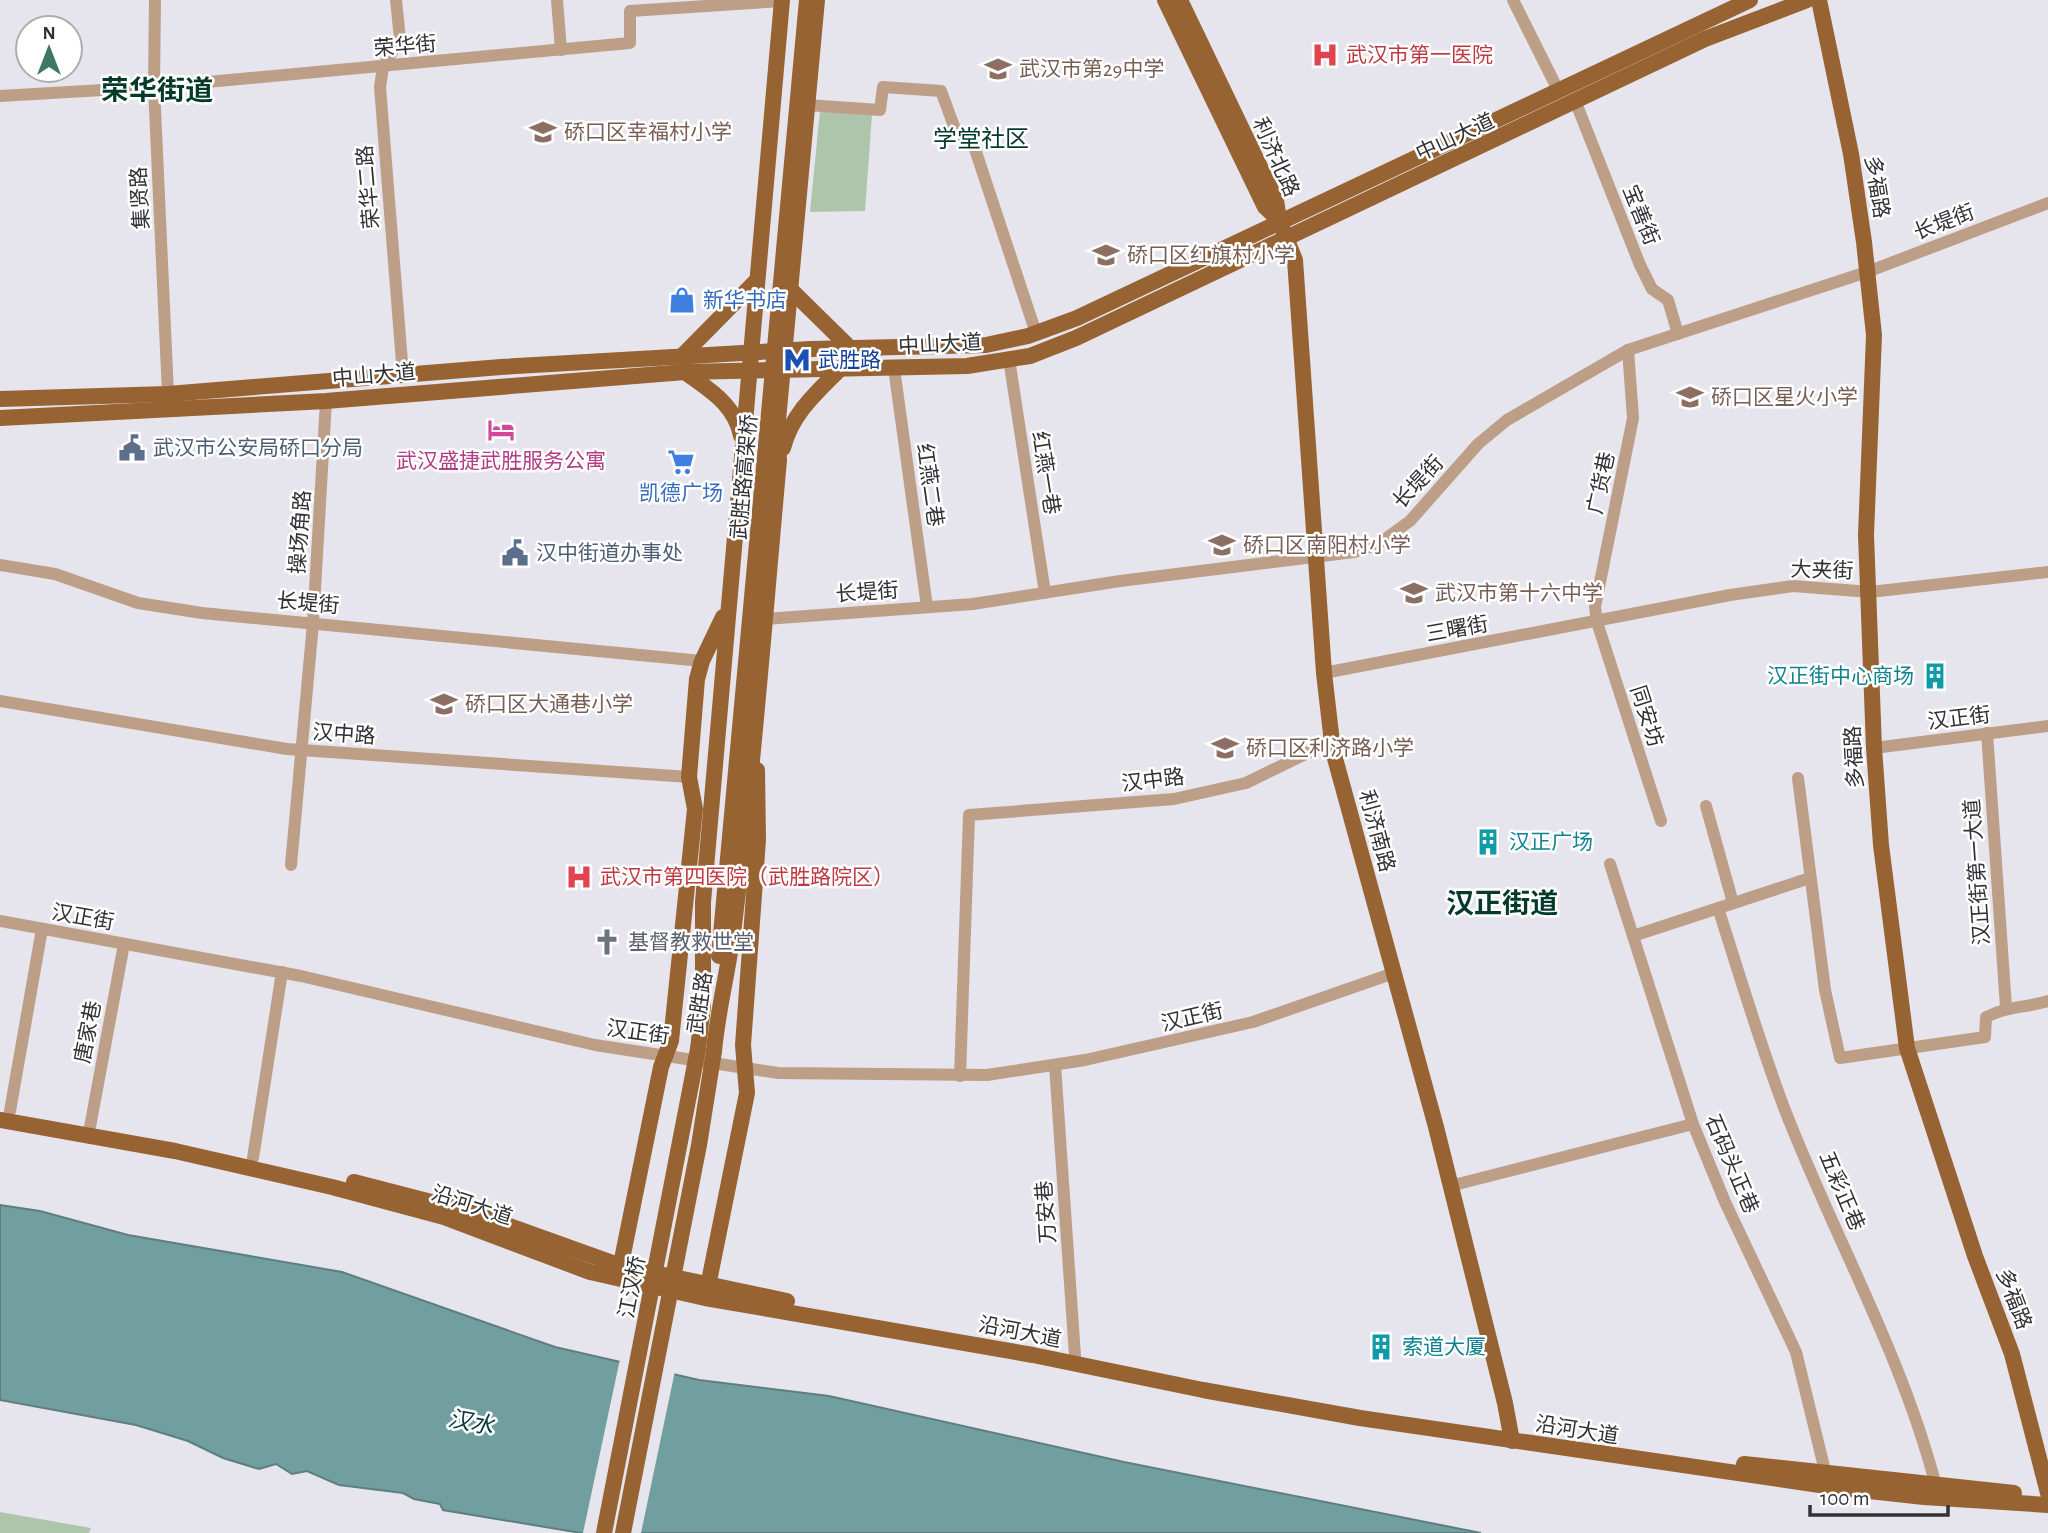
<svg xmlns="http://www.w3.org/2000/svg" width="2048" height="1533" viewBox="0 0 2048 1533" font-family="'Alegreya Sans','Noto Sans SC',sans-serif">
<rect width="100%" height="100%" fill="#e6e4ed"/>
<g fill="#adc5aa">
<polygon points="820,111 872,114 865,211 810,212"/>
<polygon points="0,1512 91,1528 89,1533 0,1533"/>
</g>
<polygon fill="#719fa0" stroke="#5e7e80" stroke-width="2" points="0,1205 40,1211 128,1235 342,1272 555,1347 699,1380 829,1396 1124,1462 1481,1533 581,1533 443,1510 440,1504 414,1499 403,1493 339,1485 307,1471 292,1474 276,1464 259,1469 223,1458 188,1441 136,1425 0,1400"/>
<polygon fill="#e6e4ed" points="620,1359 675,1371 641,1533 583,1533"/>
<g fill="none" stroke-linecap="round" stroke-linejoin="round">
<g stroke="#bd9f87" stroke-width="12">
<polyline points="155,0 154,87 168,394"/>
<polyline points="396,0 400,39 383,67 380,87 403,375"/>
<polyline points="557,0 561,50"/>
<polyline points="1513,0 1558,90"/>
<polyline points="0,96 154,87 630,43 630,11 781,1"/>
<polyline points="1576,103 1640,265 1652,289 1668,300 1678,334"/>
<polyline points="807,105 880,110 883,87 941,91 958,137 970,134 1036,333"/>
<polyline points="1628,350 1633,418 1595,607 1597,622 1661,821"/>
<polyline points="1009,359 1045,593"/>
<polyline points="894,368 927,607"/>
<polyline points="0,565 55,574 138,603 202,613 702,661"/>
<polyline points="765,619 973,604 1120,581 1354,552 1378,544 1410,521 1478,444 1507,420 1628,350 1867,272 2048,203"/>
<polyline points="1324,673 1730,595 1793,586 1870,592 2048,572"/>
<polyline points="0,701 287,749 689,777"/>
<polyline points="1987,733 2006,1007"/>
<polyline points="1874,748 2048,726"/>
<path d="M1798,778L1825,990L1840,1058L1985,1037L1986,1017C2008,1006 2025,1008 2048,1001"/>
<polyline points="1706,806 1733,903"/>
<polyline points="1610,864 1693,1124 1725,1202 1796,1352 1826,1475"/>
<polyline points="291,865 313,623 326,401"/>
<path d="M1718,908C1739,973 1759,1041 1783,1105C1832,1233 1902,1354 1936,1486"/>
<polyline points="0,921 301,976 595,1045 778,1073 987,1075 1085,1060 1253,1022 1394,973"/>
<polyline points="1633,936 1810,878"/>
<polyline points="1055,1065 1075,1356"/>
<polyline points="960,1076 969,815 1174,799 1246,783 1332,741"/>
<polyline points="10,1111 42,929"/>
<polyline points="90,1127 124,944"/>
<polyline points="253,1158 282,972"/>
<polyline points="1450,1186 1693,1124"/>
</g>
<g stroke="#976332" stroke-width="16">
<polyline points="1165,0 1265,207 1279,220"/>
<polyline points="1180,0 1276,200 1279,220 1295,260 1324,673 1333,751 1436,1127 1505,1403 1512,1441"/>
<polyline points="1819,0 1851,154 1864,242 1874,335 1866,535 1874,748 1881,845 1907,1048 1975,1256 2012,1354 2048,1493"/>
<polyline points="790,289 850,348"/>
<polyline points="681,357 755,282"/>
<path d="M685,372C709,390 735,404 741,436"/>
<polyline points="0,399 168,394 501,367 811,349 986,345 1028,336 1077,318 1750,0"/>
<polyline points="0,418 326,401 685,372 967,366 1030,356 1076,338 1705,39 1807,0"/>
<path d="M783,448C792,413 818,391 842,367"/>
<polyline points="698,1049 703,1006 703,902 782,0"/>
<path d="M714,1051C718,1008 729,968 734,925C753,771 765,615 779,460L777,431L817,0"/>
<polyline points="0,1120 175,1151 332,1187 444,1217 590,1272 705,1298 1033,1355 1203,1390 1360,1418 1833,1487 1924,1497 2048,1505"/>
<polyline points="354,1182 470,1212 621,1266 787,1301"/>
<polyline points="619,1274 661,1067 671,1041 695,809 689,777 697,679 702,661 723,617"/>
<polyline points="706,1296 747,1093 743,1045 758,840 757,770"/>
<polyline points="1744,1464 2014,1493"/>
</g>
<g stroke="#976332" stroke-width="16">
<polyline points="719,956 807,0"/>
<polyline points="604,1533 698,1049"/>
<polyline points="623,1533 699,1145 714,1051"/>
</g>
</g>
<defs>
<g id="hospital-bare" transform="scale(2.1)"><path d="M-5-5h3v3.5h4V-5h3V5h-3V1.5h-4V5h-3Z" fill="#e0444e" stroke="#fff" stroke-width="2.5" paint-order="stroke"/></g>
<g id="school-bare" transform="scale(2.1)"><path d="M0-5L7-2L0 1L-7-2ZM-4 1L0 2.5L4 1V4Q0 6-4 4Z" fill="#8d6e63" stroke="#fff" stroke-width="2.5" paint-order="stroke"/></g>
<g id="shop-bare" transform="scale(2.1)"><path d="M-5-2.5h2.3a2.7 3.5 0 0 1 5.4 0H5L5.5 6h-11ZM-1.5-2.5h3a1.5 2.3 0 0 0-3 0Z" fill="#3f7fe0" stroke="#fff" stroke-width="2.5" paint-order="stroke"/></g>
<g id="metro-bare" transform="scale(2.1)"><path d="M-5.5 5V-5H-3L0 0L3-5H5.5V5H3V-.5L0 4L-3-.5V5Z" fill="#1a4fb4" stroke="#fff" stroke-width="2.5" paint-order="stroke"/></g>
<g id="hotel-bare" transform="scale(2.1)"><path d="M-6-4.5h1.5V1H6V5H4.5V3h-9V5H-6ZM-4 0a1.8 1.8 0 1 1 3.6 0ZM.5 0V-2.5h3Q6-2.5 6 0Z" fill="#d1479c" stroke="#fff" stroke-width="2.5" paint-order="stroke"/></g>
<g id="civic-bare" transform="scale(2.1)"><path d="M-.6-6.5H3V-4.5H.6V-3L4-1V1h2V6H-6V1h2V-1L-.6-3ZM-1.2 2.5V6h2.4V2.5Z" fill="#5c6f8a" stroke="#fff" stroke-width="2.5" paint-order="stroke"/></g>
<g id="supermarket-bare" transform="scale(2.1)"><path d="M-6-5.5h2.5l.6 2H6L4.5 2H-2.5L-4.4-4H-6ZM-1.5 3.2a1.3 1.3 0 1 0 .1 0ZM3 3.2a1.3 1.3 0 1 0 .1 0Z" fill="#3f7fe0" stroke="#fff" stroke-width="2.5" paint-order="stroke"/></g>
<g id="building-bare" transform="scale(2.1)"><path d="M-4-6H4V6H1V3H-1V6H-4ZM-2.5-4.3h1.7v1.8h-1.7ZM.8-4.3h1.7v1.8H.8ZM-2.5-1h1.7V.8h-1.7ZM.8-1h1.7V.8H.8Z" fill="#0f9aa8" stroke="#fff" stroke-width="2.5" paint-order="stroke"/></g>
<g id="church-bare" transform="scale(2.1)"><path d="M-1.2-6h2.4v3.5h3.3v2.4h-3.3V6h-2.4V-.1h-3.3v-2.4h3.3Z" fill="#6b7280" stroke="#fff" stroke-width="2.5" paint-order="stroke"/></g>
</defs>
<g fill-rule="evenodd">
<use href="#hospital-bare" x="1325" y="55"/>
<use href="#school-bare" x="998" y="69"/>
<use href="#school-bare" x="543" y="132"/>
<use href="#school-bare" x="1106" y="255"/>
<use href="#shop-bare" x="682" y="300"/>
<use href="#metro-bare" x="797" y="360"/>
<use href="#school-bare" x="1690" y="397"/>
<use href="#hotel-bare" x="501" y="430"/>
<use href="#civic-bare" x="132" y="448"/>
<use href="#supermarket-bare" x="681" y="462"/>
<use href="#school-bare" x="1222" y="545"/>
<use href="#civic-bare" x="515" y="553"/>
<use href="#school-bare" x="1414" y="593"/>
<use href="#building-bare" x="1935" y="676"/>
<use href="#school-bare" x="444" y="704"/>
<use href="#school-bare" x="1225" y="748"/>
<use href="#building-bare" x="1488" y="842"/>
<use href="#hospital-bare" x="579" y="877"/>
<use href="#church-bare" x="607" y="942"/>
<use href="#building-bare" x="1381" y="1347"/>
</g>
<g text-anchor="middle" stroke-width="5" stroke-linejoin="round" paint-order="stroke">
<g font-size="21" fill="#323134" stroke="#fff">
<text transform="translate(405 46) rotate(-5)" y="7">荣华街</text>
<text transform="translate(1455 137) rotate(-25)" y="7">中山大道</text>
<text transform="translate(1276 157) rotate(66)" y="7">利济北路</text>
<text transform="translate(368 187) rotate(-95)" y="7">荣华二路</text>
<text transform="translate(1877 187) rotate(81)" y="7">多福路</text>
<text transform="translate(140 198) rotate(-93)" y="7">集贤路</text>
<text transform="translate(1641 215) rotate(68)" y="7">宝善街</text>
<text transform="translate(1944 222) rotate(-21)" y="7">长堤街</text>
<text transform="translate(940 344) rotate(-3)" y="7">中山大道</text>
<text transform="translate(374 375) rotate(-5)" y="7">中山大道</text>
<text transform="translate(1046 473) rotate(81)" y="7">红燕一巷</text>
<text transform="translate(744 477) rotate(-85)" y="7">武胜路高架桥</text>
<text transform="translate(1418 482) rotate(-47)" y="7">长堤街</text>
<text transform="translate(1601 483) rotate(-78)" y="7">广货巷</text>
<text transform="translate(930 485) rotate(82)" y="7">红燕二巷</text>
<text transform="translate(300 532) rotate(-86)" y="7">操场角路</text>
<text transform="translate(1822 570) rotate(2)" y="7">大夹街</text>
<text transform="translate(867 592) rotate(-4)" y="7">长堤街</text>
<text transform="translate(308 603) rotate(5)" y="7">长堤街</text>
<text transform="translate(1457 629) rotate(-10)" y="7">三曙街</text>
<text transform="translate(1647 716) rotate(72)" y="7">同安坊</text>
<text transform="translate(1959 718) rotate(-7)" y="7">汉正街</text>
<text transform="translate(344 734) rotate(4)" y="7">汉中路</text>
<text transform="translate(1854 757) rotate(-93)" y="7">多福路</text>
<text transform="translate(1153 780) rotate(-7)" y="7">汉中路</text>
<text transform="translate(1377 831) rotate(75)" y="7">利济南路</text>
<text transform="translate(1977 872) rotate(-94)" y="7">汉正街第一大道</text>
<text transform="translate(83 917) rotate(10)" y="7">汉正街</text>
<text transform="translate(700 1003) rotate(-81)" y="7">武胜路</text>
<text transform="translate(1192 1017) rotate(-13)" y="7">汉正街</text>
<text transform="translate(88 1032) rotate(-79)" y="7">唐家巷</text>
<text transform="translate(638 1032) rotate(8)" y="7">汉正街</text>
<text transform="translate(1732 1164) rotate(67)" y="7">石码头正巷</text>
<text transform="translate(1842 1191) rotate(67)" y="7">五彩正巷</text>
<text transform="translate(472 1205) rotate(18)" y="7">沿河大道</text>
<text transform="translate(1046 1212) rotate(-94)" y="7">万安巷</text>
<text transform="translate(632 1287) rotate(-79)" y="7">江汉桥</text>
<text transform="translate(2014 1299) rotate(69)" y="7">多福路</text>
<text transform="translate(1020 1332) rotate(11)" y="7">沿河大道</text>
<text transform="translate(1577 1430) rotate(9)" y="7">沿河大道</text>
</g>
<g font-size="21" fill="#be3a42" stroke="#fff" text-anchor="start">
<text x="1346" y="62">武汉市第一医院</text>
<text x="600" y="884">武汉市第四医院（武胜路院区）</text>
</g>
<g font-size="21" fill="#785e54" stroke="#fff" text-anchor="start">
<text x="1019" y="76">武汉市第29中学</text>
<text x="564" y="139">硚口区幸福村小学</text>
<text x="1127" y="262">硚口区红旗村小学</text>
<text x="1711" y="404">硚口区星火小学</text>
<text x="1243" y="552">硚口区南阳村小学</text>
<text x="1435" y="600">武汉市第十六中学</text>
<text x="465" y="711">硚口区大通巷小学</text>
<text x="1246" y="755">硚口区利济路小学</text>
</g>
<g font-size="21" fill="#366cbe" stroke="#fff" text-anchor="start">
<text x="703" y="307">新华书店</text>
<text x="681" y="500" text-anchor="middle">凯德广场</text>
</g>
<g font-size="21" fill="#164399" stroke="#fff" text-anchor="start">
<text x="818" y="367">武胜路</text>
</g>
<g font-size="21" fill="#4e5e75" stroke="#fff" text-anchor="start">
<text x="153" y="455">武汉市公安局硚口分局</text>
<text x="536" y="560">汉中街道办事处</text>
</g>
<g font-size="21" fill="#b23c85" stroke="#fff">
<text x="501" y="468">武汉盛捷武胜服务公寓</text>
</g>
<g font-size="21" fill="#0d838f" stroke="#fff" text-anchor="start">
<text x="1914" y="683" text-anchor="end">汉正街中心商场</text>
<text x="1509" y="849">汉正广场</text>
<text x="1402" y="1354">索道大厦</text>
</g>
<g font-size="21" fill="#5b616d" stroke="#fff" text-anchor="start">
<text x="628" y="949">基督教救世堂</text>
</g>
<g font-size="23" font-style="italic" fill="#0a393a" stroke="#fff">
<text transform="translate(471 1422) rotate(11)" y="8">汉水</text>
</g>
<g font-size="24" fill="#043a2a" stroke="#fff">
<text x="981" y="147">学堂社区</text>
</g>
<g font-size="28" font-weight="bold" fill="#043a2a" stroke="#fff">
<text x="157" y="100">荣华街道</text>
<text x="1502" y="913">汉正街道</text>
</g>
</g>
<g transform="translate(49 49)"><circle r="33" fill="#ffffff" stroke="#adadae" stroke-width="2"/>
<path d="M0-5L12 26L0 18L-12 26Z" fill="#3c7862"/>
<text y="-10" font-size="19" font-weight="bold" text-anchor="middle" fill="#323134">N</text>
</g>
<path d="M1810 1505v10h138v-10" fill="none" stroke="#323134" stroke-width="3.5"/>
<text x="1820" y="1505" font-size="21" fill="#323134" stroke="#ffffff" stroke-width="5" paint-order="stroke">100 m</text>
</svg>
